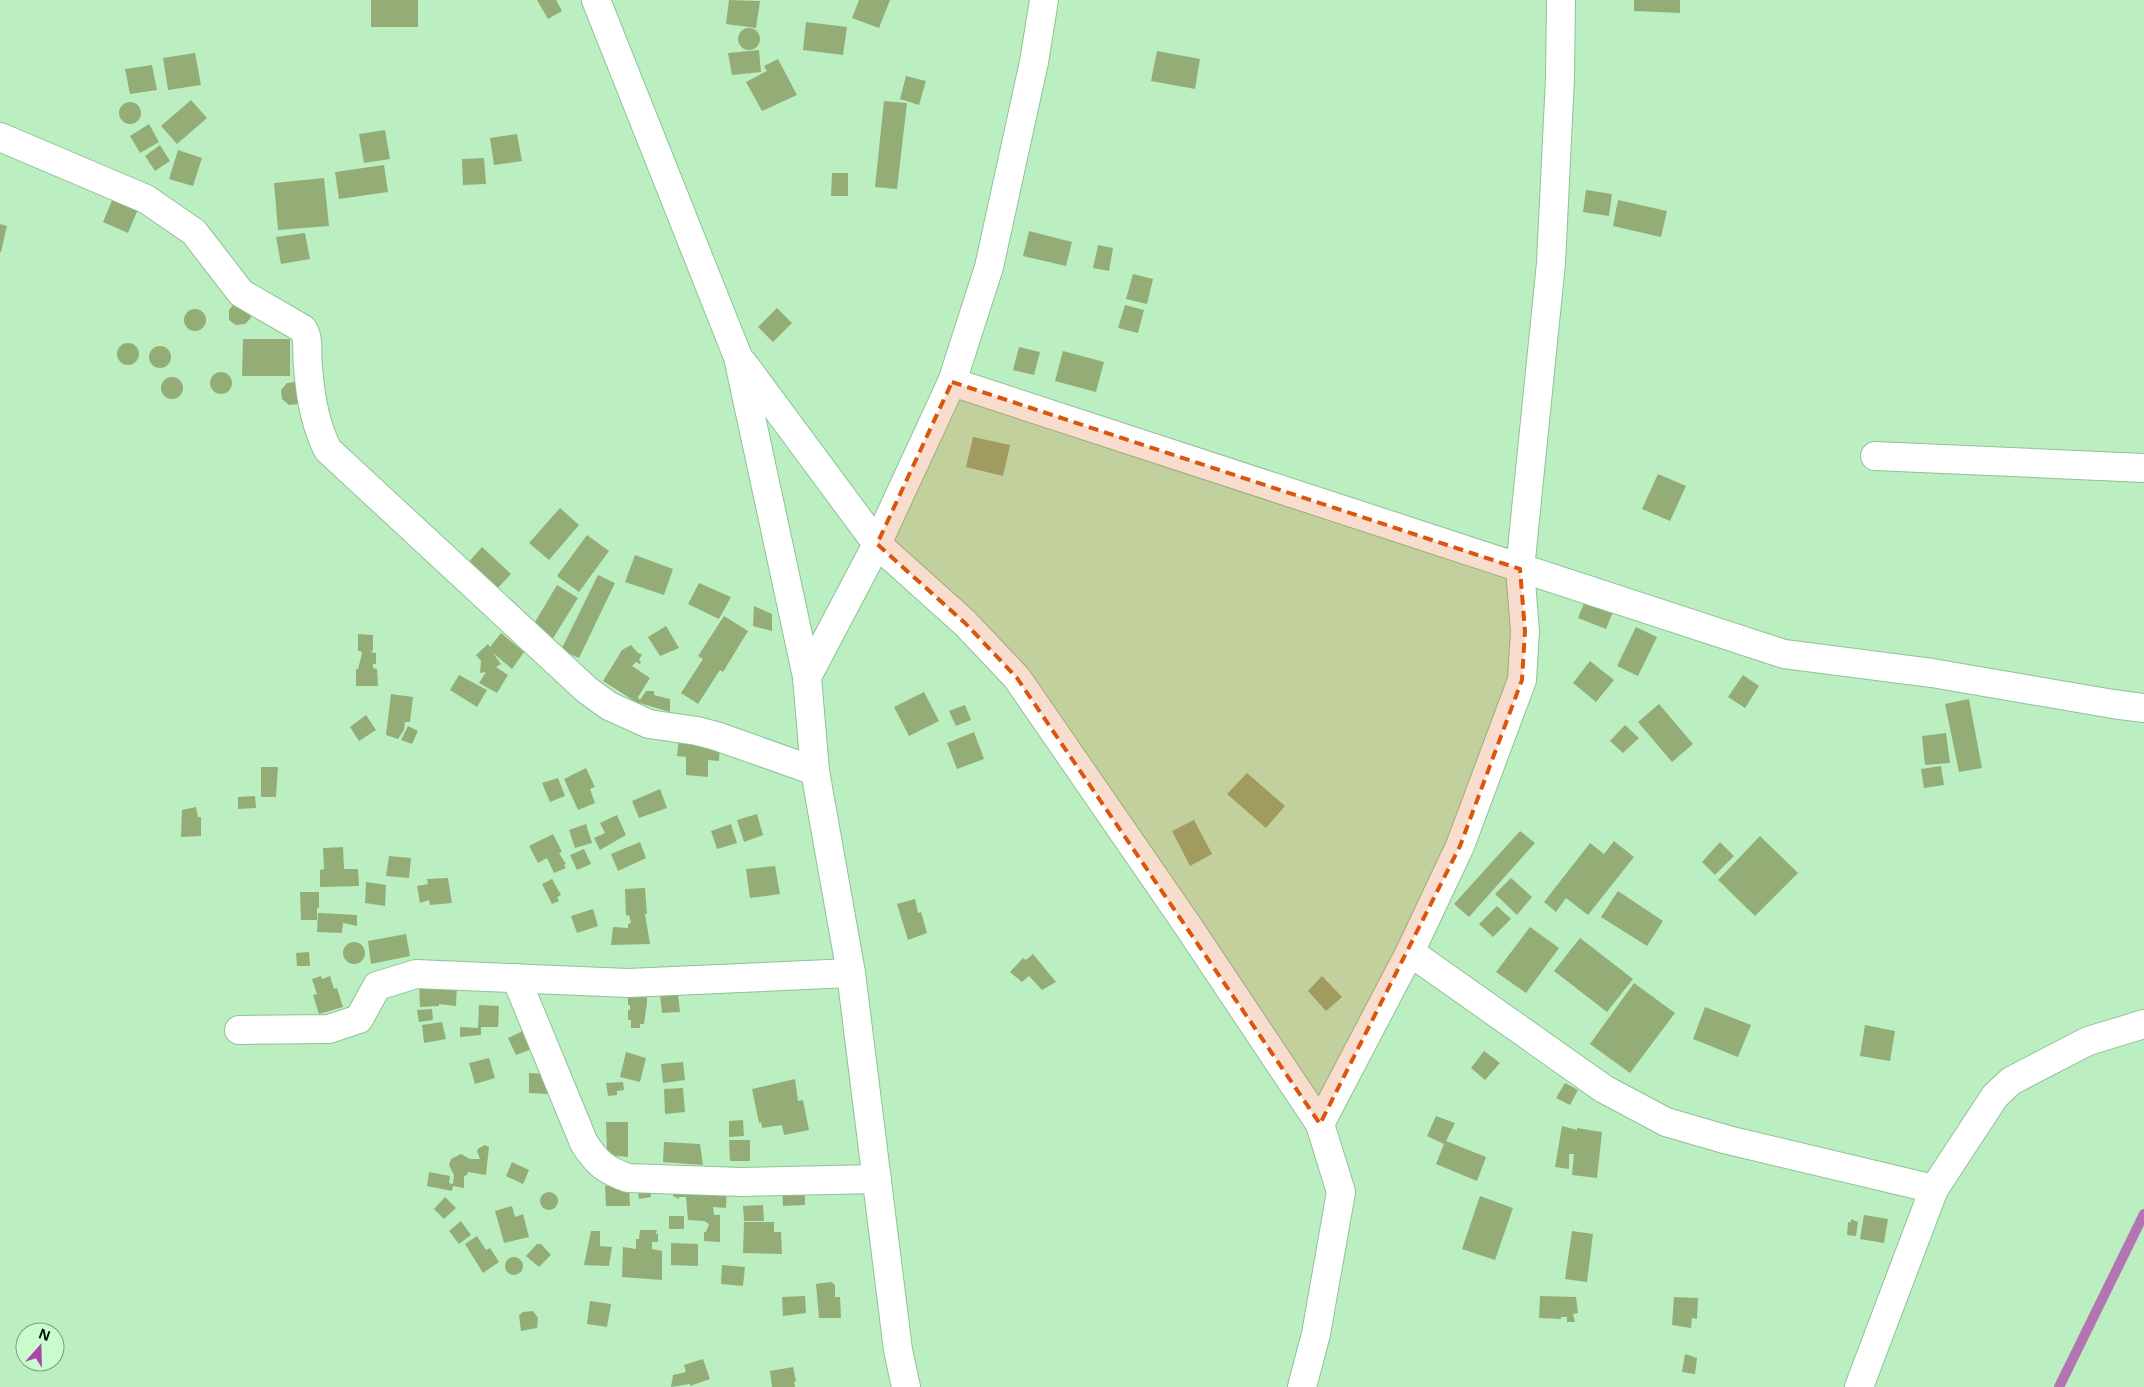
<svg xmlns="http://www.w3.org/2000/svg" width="2144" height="1387" viewBox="0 0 2144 1387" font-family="'Open Sans',sans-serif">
<rect width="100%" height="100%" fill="#bbefc2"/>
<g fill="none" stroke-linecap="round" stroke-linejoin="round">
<polyline stroke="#b374b1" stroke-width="10" points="2059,1387 2144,1214"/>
</g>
<g fill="#94ad76">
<rect x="371" y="0" width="47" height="27"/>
<polygon points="537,0 556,0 562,11 548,19"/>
<polygon points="729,0 760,1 756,28 726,24"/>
<polygon points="859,0 890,0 879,28 852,18"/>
<polygon points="1634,0 1680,0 1680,13 1634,11"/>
<polygon points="806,22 847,27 843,55 803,50"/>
<circle cx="749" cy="39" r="11"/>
<polygon points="759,50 761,72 732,75 728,53"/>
<polygon points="1157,51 1200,59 1195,89 1151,81"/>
<polygon points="195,53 201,85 168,90 163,58"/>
<polygon points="778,59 797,95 762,111 746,82 767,71 764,66"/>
<polygon points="152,65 157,90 130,94 125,69"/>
<polygon points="906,76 926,81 919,105 900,99"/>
<polygon points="191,100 207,118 177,144 161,126"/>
<polygon points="884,101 907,103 897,189 875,187"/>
<circle cx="130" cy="113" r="11"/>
<polygon points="149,124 159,142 140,153 130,136"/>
<polygon points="385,130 390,159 364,163 359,134"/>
<polygon points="517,134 522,161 494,165 490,138"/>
<polygon points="160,145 170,161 155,171 145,156"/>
<polygon points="178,150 202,158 193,186 169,179"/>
<polygon points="484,158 486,184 463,185 462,159"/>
<polygon points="384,165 388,192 339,199 335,172"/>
<polygon points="832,173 848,173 848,196 831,196"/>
<polygon points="324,178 329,226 278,230 274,183"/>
<polygon points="1586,190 1612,194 1609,216 1583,212"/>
<polygon points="116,191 141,202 128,233 103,222"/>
<polygon points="1618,200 1667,211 1661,237 1613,226"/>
<polygon points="0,224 7,226 1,252 0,252"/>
<polygon points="1029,231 1072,242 1066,266 1023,256"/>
<polygon points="305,233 310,259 281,264 276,237"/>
<polygon points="1098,245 1113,248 1109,271 1093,268"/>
<polygon points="1133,274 1153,279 1147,304 1126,299"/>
<polygon points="234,304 250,309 251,318 245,324 236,325 229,320 229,310"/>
<polygon points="1125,305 1144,310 1138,333 1118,328"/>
<polygon points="777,308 792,323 773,342 758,327"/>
<circle cx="195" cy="320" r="11"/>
<polygon points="243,339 290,339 290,376 242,376"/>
<circle cx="128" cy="354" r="11"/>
<circle cx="160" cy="357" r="11"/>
<polygon points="1019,347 1040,352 1034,375 1013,370"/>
<polygon points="1063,351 1104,362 1096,392 1055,381"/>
<circle cx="221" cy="383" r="11"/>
<circle cx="172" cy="388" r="11"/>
<polygon points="296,382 303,397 298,404 289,405 282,399 281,390 287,383"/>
<polygon points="973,437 1010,445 1003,476 966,467"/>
<polygon points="1658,474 1686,486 1670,521 1642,509"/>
<polygon points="560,508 579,525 549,560 529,543"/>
<polygon points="587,535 609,551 579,592 557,576"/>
<polygon points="482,547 511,574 495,591 467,564"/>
<polygon points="635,555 673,569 664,595 625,582"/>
<polygon points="598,575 615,583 579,658 561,650"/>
<polygon points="699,583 731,597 719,619 688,604"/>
<polygon points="557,585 578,598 552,640 532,627"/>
<polygon points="1587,596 1615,607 1606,629 1578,618"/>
<polygon points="754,606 772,614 772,631 753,626"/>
<polygon points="724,616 748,631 723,672 720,670 698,704 681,693 703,659 698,656"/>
<polygon points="666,626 679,648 660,656 648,637"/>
<polygon points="1636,627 1657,637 1638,676 1617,666"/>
<polygon points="501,633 524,652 512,669 493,653 501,664 496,667 508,675 497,693 479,683 486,672 480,673 481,661 476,655 488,644 490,647"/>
<polygon points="358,634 373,635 373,650 371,652 376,653 376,664 373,664 373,668 377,669 378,686 356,686 356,669 358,669 362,654 361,651 358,651"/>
<polygon points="631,645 638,653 642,654 639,660 641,662 640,664 636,662 632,666 650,678 638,697 640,700 646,691 654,691 654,695 670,699 670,712 636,702 603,681 622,650"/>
<polygon points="1590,661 1614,680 1596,702 1573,683"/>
<polygon points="459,675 487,690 477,707 450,690"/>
<polygon points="1743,675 1759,686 1745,708 1728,697"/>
<polygon points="924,692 939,721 909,736 894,707"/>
<polygon points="391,694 413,697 410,722 405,722 404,730 398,739 386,735"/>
<polygon points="1969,699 1982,768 1959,772 1945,704"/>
<polygon points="1659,704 1693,744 1672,762 1638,722"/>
<polygon points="965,705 971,720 956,726 949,711"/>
<polygon points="366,715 376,730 359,741 350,727"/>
<polygon points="1625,725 1639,738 1623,753 1610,741"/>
<polygon points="408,726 418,731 412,744 401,740"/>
<polygon points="974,732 984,759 957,769 947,743"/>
<polygon points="1946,733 1950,763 1925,765 1922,736"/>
<polygon points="679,736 720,741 719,761 708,760 708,777 686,775 686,757 677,756"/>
<polygon points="1941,766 1944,785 1924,788 1921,769"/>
<polygon points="261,767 278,767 276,797 261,797"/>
<polygon points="586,768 595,787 590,789 595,803 578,810 564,779"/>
<polygon points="1247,773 1285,806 1266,828 1227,794"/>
<polygon points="558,778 565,796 550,802 542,783"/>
<polygon points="660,789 667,808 639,818 632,801"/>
<polygon points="255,796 256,808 238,809 238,797"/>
<polygon points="196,807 198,817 201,817 201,836 181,837 182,810"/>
<polygon points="757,814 763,835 744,842 737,820"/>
<polygon points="617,815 626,835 600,850 594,838 605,833 600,823"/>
<polygon points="1194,820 1212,854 1190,866 1172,831"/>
<polygon points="586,824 592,843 575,848 569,830"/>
<polygon points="731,824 737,843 717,849 711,831"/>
<polygon points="1520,831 1535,843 1469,917 1454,904"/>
<polygon points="553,834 562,852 559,853 566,864 564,865 566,868 554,873 547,858 538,863 529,846"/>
<polygon points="1760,836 1798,873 1755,916 1718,880"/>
<polygon points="1614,841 1634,857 1588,915 1566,898 1556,912 1544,902 1590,843 1604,854"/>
<polygon points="640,842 646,858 618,871 611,854"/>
<polygon points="1720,842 1734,856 1715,875 1702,862"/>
<polygon points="343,847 344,869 358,869 359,886 320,887 320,870 324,869 323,848"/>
<polygon points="584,849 591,864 577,870 570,855"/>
<polygon points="389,856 411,858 409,878 386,876"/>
<polygon points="775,866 780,894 750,898 746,869"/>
<polygon points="448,878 452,903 430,905 429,900 420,903 417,886 428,884 427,879"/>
<polygon points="1511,878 1532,897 1517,915 1495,894"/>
<polygon points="552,879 561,895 557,897 559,901 552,904 542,884"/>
<polygon points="366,882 386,885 385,906 365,903"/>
<polygon points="645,888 647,914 645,914 650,944 611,945 613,927 628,928 628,924 631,923 629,915 626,916 625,889"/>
<polygon points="1618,891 1663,921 1647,946 1601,917"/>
<polygon points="300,892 319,892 319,908 317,908 317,920 301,920"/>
<polygon points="915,899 918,913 921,912 927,933 908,940 897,904"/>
<polygon points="1497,906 1511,919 1493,937 1479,924"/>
<polygon points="593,909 598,926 577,933 571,916"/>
<polygon points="318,913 357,915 357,926 343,923 342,933 317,932"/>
<polygon points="1530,927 1559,948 1526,993 1496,972"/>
<polygon points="406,934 410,956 371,964 368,941"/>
<polygon points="1580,938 1633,979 1607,1012 1554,971"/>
<circle cx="354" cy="953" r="11"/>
<polygon points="309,952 310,966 297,966 296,953"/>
<polygon points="1033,954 1056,982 1042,990 1029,976 1022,982 1010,972 1023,958 1026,960"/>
<polygon points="321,976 322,979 330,976 334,989 337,988 343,1007 319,1014 313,995 317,994 312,979"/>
<polygon points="1322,976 1342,997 1326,1011 1308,991"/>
<polygon points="647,983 647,1003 644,1024 640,1024 640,1028 631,1028 631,1020 628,1020 628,1010 630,1010 630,1005 628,1005 628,984"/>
<polygon points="1634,983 1675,1013 1630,1073 1590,1044"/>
<polygon points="419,984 457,985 456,1006 439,1004 439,1006 420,1007"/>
<polygon points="678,994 680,1012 662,1013 660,995"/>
<polygon points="479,1005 499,1006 498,1027 481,1027 481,1035 460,1037 460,1027 478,1028"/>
<polygon points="1705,1007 1751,1025 1738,1057 1693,1039"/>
<polygon points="432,1009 433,1020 419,1022 417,1010"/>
<polygon points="442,1022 446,1039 424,1043 422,1025"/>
<polygon points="1865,1025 1895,1031 1890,1061 1860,1056"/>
<polygon points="525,1030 534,1048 516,1055 508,1038"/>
<polygon points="1484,1051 1500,1063 1485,1080 1471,1068"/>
<polygon points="626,1052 646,1058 640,1082 620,1077"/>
<polygon points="489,1058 495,1078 475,1084 469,1063"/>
<polygon points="683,1062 685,1080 663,1083 661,1064"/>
<polygon points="529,1073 548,1074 547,1094 529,1093"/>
<polygon points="795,1079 798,1101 803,1100 809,1130 784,1135 782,1125 762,1128 761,1122 759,1123 752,1089"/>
<polygon points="623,1082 624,1090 617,1091 617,1095 608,1096 606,1083"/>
<polygon points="1565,1083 1578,1090 1570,1105 1556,1098"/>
<polygon points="683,1088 685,1112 665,1114 664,1089"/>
<polygon points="1436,1116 1455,1123 1446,1141 1486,1157 1477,1181 1436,1164 1444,1144 1427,1136"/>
<polygon points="743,1120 744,1136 729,1137 729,1121"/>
<polygon points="606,1122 628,1122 628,1157 607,1155"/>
<polygon points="1562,1126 1577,1130 1577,1128 1602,1132 1597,1178 1572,1175 1574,1154 1569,1154 1569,1169 1555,1167"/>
<polygon points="729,1140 750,1140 750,1161 730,1161"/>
<polygon points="664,1142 700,1144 703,1165 663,1162"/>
<polygon points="485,1145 489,1147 486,1175 468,1172 467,1175 464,1176 464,1188 453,1186 452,1191 427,1186 429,1172 450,1176 449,1183 453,1184 454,1175 449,1165 451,1159 461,1154 470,1159 480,1159 477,1151 479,1148"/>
<polygon points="512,1162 529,1170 523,1184 506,1176"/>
<polygon points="629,1185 630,1206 606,1206 605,1186"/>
<polygon points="649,1185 651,1197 639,1199 637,1186"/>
<polygon points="805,1185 805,1205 783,1206 782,1188"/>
<polygon points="674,1188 727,1188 726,1208 713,1207 714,1215 720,1215 720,1242 704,1241 704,1232 706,1232 709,1224 704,1221 688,1220 686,1197 679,1197 679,1199 673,1196"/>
<circle cx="549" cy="1201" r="9"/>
<polygon points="1480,1196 1513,1208 1495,1260 1462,1249"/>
<polygon points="445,1197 456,1208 444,1219 434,1209"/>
<polygon points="763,1205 764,1221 744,1221 743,1206"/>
<polygon points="512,1206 515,1217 523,1214 529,1237 504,1243 495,1211"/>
<polygon points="1864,1215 1888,1219 1884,1243 1860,1239"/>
<rect x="669" y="1216" width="15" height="13"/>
<polygon points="1851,1219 1858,1222 1856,1236 1847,1235 1848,1222 1851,1222"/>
<polygon points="461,1221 471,1235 459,1244 449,1231"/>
<polygon points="744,1222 774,1222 774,1232 781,1232 782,1254 743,1253"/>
<polygon points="640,1230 657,1230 656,1234 658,1234 658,1242 652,1242 652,1249 662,1251 662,1280 622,1277 623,1247 636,1249 636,1239 639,1239"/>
<polygon points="591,1231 600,1231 600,1246 612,1247 609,1266 584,1265"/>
<polygon points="1572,1231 1593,1234 1587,1282 1565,1279"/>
<polygon points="477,1236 486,1250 490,1248 499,1262 483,1273 465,1244"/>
<polygon points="671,1243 698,1244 698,1266 671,1265"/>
<polygon points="537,1244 541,1244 551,1255 539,1267 526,1256"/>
<circle cx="514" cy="1266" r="9"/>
<polygon points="722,1265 745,1267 743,1286 721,1284"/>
<polygon points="831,1282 835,1285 835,1297 840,1297 841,1318 819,1318 816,1284"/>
<polygon points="805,1296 806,1313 783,1316 782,1297"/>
<polygon points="1540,1296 1576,1297 1578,1313 1573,1314 1575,1322 1567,1322 1567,1317 1561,1317 1561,1319 1539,1318"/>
<polygon points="1674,1297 1698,1298 1697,1319 1692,1318 1691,1328 1672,1325"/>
<polygon points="590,1301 611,1304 607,1327 587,1324"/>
<polygon points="533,1311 538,1318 537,1328 521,1331 519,1315 523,1312"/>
<polygon points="1685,1354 1697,1358 1695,1374 1682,1372"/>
<polygon points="703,1359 710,1379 690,1386 690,1384 671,1387 673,1375 686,1372 684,1365"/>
<polygon points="793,1367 796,1381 794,1382 795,1387 772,1387 770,1371"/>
</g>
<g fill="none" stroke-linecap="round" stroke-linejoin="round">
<g stroke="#8fc296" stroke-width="30">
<g id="minor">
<polyline points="596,0 738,357 807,677 815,771 851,973 898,1350 906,1387"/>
<path d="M0,137L146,199L194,232L241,293L303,329C310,340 306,353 308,367C310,395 315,425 328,450L587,690L609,706L649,724L697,731L716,736L815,771"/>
<polyline points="743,363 877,544 965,623 1017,678 1188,926 1320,1124 1341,1192 1316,1334 1302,1387"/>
<polyline points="952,382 1784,654 1932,673 2113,704 2144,708"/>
<polyline points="1875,456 2144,468"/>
<polyline points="807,677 877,544 952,382 989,267 1034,62 1044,0"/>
<polyline points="1410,952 1604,1089 1666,1122 1728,1140 1934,1189"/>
<path d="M516,978L584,1143C597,1163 605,1170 628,1178L741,1182L877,1179"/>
<polyline points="239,1030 329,1029 359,1019 377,986 416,974 628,983 851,973"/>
<polyline points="1320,1124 1410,952 1460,846 1522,680 1525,631 1520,569 1551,263 1560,78 1561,0"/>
<polyline points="1859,1387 1934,1189 1995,1096 2011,1081 2088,1041 2144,1024"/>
</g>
</g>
<use href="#minor" stroke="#fff" stroke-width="28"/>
</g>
<path fill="#dc550c" fill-opacity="0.2" stroke="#dc550c" stroke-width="4" stroke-dasharray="10 6" stroke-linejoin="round" d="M952,382L1520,569L1525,631L1522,680L1460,846L1320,1124L1017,678L965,623L877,544Z"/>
<g transform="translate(40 1347) rotate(20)"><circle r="24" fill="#c8fccf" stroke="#789e7d"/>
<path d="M0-4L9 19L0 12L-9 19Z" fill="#a944a8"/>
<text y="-8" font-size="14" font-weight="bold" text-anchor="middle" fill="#011003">N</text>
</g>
</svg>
